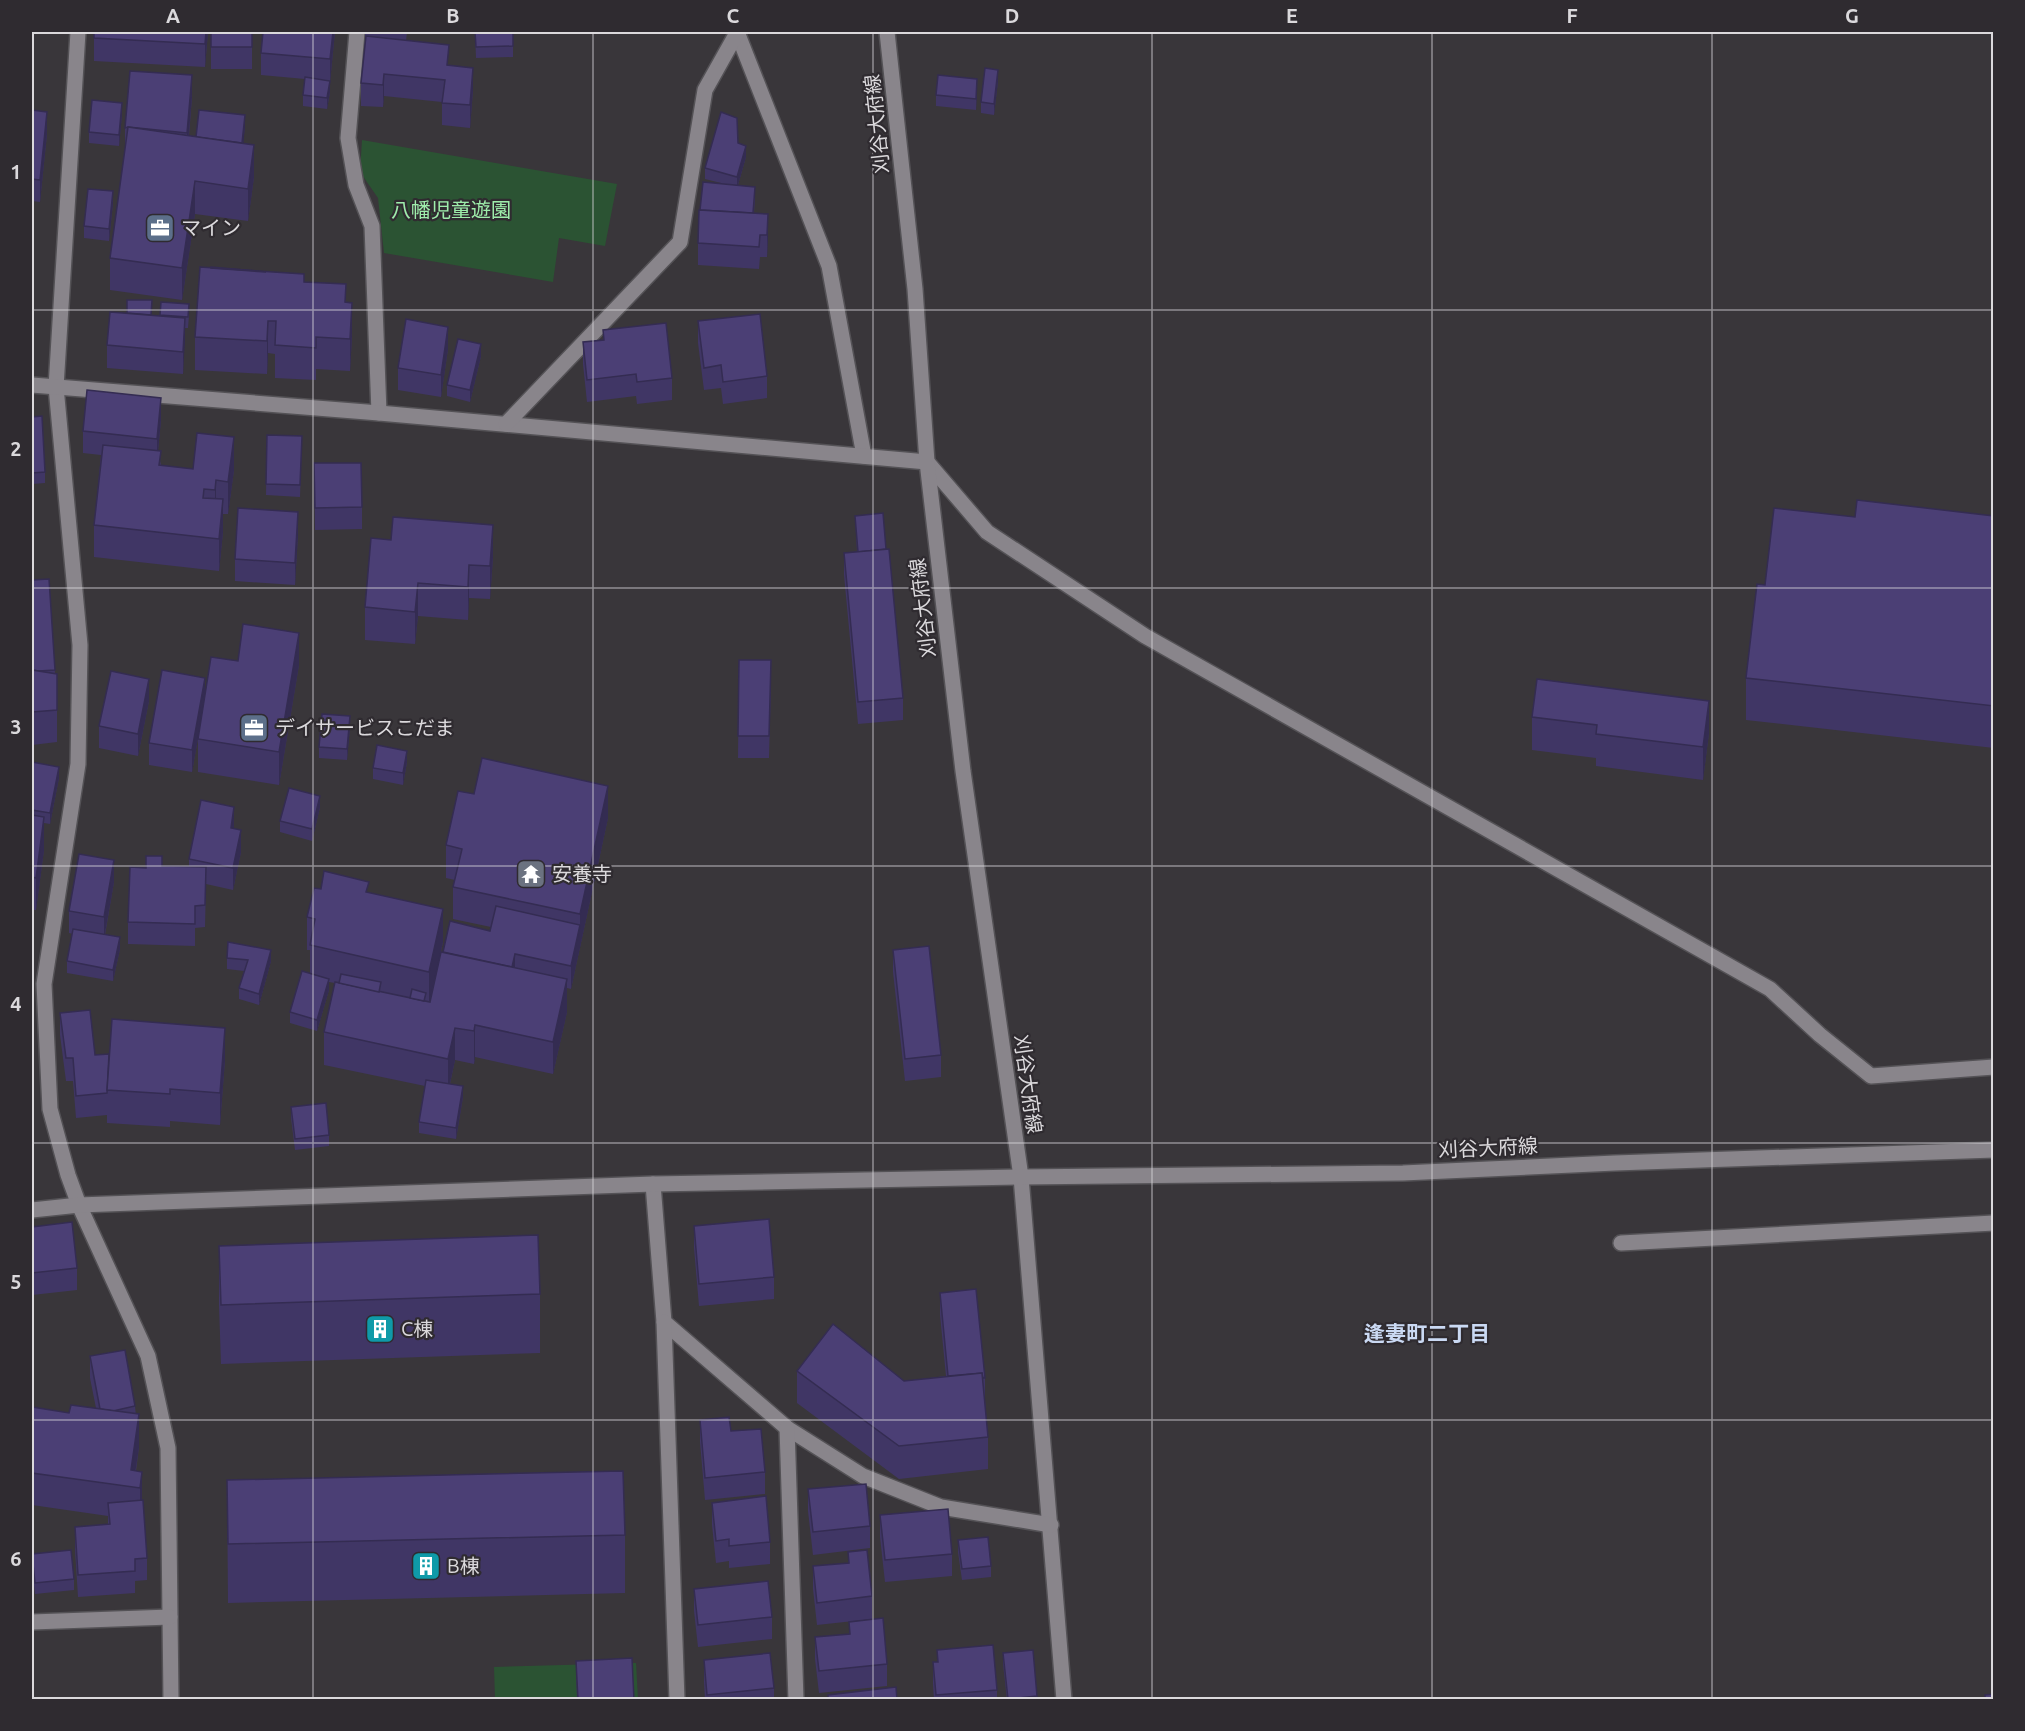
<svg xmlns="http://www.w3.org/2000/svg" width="2025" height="1731" viewBox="0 0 2025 1731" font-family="Ubuntu,'Noto Sans JP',sans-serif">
<rect width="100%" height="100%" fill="#39363a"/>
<g fill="#2b5333">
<polygon points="362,140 617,184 605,246 559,238 553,282 384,253 378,198 360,172"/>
<polygon points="636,1663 638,1699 495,1699 494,1667"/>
</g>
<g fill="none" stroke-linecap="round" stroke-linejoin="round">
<g stroke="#545256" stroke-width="18">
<polyline id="lane" points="357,32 348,138 356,185 372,226 379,413"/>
</g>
<g stroke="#545256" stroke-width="18">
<g id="street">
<polyline points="78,32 56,387 80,645 78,764 44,984 50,1109 68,1175 79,1205 148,1356 168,1448 171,1700"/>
<polyline points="737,32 829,266 864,456"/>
<polyline points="32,385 379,413 927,462 987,532 1145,636 1770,989 1820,1035 1871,1076 1994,1067"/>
<polyline points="506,424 680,242 705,90 737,33"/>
<path d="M1021,1177C1034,1351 1051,1525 1064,1700"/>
<polyline points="653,1184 664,1322 787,1428 863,1476 941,1507 1051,1525"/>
<polyline points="1621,1243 1994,1223"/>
<polyline points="664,1322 677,1700"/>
<polyline points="787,1428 796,1700"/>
<polyline points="32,1622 170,1617"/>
</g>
</g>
<g stroke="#545256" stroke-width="18">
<g id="secondary">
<polyline points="887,32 915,289 927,462 963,771 1021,1177"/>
<polyline points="32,1210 79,1205 653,1184 1021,1177 1403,1173 1615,1163 1994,1150"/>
</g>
</g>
<use href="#lane" stroke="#89858b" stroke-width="15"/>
<use href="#street" stroke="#89858b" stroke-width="15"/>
<use href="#secondary" stroke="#89858b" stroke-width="15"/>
</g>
<g fill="#403665">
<polygon points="208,32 205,67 94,61 94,38"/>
<rect x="211" y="32" width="41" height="37"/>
<polygon points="335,32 330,82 330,92 327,109 303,106 303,95 305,79 261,75 261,53"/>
<polygon points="365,32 407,32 406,41 449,66 473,90 470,128 442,125 442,102 384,96 383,107 361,106 361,83 365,42"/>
<polygon points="475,32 513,32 513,57 476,58"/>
<polygon points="998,81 994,115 981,113 981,102"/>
<polygon points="977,90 976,110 936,106 936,95"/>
<polygon points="192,97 189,136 196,137 245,126 243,143 254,177 248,221 195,214 182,300 110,290 110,258 125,150 125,128"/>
<polygon points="32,110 47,134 40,202 32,201"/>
<polygon points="122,114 119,146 89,143 89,132"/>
<polygon points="738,143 746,157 738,185 755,198 754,213 768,236 767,257 760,257 759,269 698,265 698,243 700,210 721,183 705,179 705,168"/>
<polygon points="113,203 109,241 84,238 84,226"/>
<polygon points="304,282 346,303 352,336 350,371 316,369 316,380 275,378 275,354 268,353 267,374 195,370 195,337"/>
<polygon points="151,315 189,315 188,328 185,328 183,374 107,368 107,345"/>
<polygon points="698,321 767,376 767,398 723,404 721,388 704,390 698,343"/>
<polygon points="603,330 672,378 672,400 637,404 636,396 587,402 583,364 583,342 603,340"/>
<polygon points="448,349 441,397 398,390 398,368"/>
<polygon points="481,356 470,402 447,396 447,385"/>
<polygon points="32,417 45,472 45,483 32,484"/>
<polygon points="161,420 158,451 161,465 193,469 234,470 228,514 223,514 223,532 219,571 94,557 94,525 101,455 83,453 83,431"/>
<polygon points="267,435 302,436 300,497 266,495"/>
<polygon points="314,463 362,507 362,529 315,530"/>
<polygon points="855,516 886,549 903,698 903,720 858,724 844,575 844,553 857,552"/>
<polygon points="1994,516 1994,748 1746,720 1746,678 1765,585 1855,517"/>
<polygon points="298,534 295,585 235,581 235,559"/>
<polygon points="371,538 493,557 490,599 469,598 468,620 418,616 415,644 365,640 365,607"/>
<polygon points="49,579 55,674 57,674 57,742 32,745 32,580"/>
<polygon points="739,660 771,682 769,758 738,758"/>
<polygon points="238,661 299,665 279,785 198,772 198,739 204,705 192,772 149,765 149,743 205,699"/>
<polygon points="149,701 138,756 99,748 99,726"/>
<polygon points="1532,717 1709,733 1703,780 1596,766 1596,758 1532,750"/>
<polygon points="350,727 347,760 319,758 319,747"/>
<polygon points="32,762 59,778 50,824 44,823 44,850 36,910 32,910"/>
<polygon points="407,762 403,785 373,779 373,768"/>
<polygon points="320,807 312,841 280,832 280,821"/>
<polygon points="608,818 571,989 567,988 567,1012 553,1074 475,1057 474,1064 455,1060 450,1084 463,1097 456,1139 419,1133 419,1122 425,1086 324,1065 324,1032 335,983 329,982 329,990 317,1031 290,1023 290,1012 310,973 310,950 307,950 307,917 321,889 369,893 443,942 430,1002 443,952 490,931 491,927 453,919 453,887 455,880 446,878 446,845"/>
<polygon points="234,828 241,852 233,890 206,884 205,927 195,928 195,946 128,944 128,922 146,868 162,866 189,866 189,859"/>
<polygon points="114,882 105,935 120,949 113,981 67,973 67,961 73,934 69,933 69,911"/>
<polygon points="893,950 941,1055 941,1077 905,1081 893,972"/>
<polygon points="227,958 271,961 259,1005 239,999 239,988 244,971 227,969"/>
<polygon points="60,1013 95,1055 225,1060 220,1125 170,1121 170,1127 107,1123 107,1115 76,1118 73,1081 66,1081 60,1035"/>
<polygon points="291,1107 329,1135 329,1146 295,1150 291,1118"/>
<polygon points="694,1226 774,1277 774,1299 699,1306 694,1248"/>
<polygon points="32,1227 77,1268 77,1290 32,1295"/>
<polygon points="219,1246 540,1294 540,1353 221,1364 219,1305"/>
<polygon points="940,1293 985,1378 985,1400 988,1437 988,1469 899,1479 797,1403 797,1371 904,1381 946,1376 940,1315"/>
<polygon points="90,1356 135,1406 139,1447 136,1471 142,1472 142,1500 147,1558 147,1580 135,1581 135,1593 78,1597 75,1550 75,1527 108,1525 108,1516 32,1505 32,1407 69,1413 96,1408 90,1378"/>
<polygon points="700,1420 731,1431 765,1472 765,1494 705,1500 700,1442"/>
<polygon points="227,1480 625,1535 625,1593 228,1603"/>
<polygon points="808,1489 870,1526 870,1548 813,1555 808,1511"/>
<polygon points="712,1503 770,1542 770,1564 729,1568 729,1561 716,1563 712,1525"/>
<polygon points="880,1515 952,1554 952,1576 885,1582 880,1537"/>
<polygon points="958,1540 991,1566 991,1577 962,1580 958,1552"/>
<polygon points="848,1552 872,1596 872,1619 817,1625 813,1589 813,1566 848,1563"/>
<polygon points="32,1554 74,1579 74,1590 35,1594 32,1566"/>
<polygon points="694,1589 772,1617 772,1639 698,1647 694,1611"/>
<polygon points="849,1622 887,1664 887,1686 819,1693 815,1659 815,1637 849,1634"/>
<polygon points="937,1650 997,1690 997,1700 934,1700 933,1684 933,1662 937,1662"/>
<polygon points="1003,1653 1037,1696 1037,1700 1007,1700 1003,1664"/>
<polygon points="704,1660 774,1688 774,1700 705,1700 704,1682"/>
<polygon points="576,1661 634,1700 577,1700"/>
</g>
<g fill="#342c52">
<polygon points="206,32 208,32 205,67 205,44"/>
<polygon points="333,32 335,32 330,82 330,59"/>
<polygon points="473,68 473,90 470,128 470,105"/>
<polygon points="998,70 998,81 994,115 994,104"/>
<polygon points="384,74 384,96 383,107 383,85"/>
<polygon points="192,75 192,97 187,155 187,133"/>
<polygon points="977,79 977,90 976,110 976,99"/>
<polygon points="330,81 330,92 327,109 327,98"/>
<polygon points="122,103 122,114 119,146 119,135"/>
<polygon points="47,112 47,134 40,202 40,180"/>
<polygon points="245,115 245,126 242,160 242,148"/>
<polygon points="254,145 254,177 248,221 248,189"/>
<polygon points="746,146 746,157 737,188 737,177"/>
<polygon points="195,181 195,214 182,300 182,268"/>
<polygon points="113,191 113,203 109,241 109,229"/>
<polygon points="768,214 768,236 767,257 767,235"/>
<polygon points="352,303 352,336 350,371 350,339"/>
<polygon points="185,318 185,340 183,374 183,352"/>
<polygon points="268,321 268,353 267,374 267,341"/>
<polygon points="448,327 448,349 441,397 441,375"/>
<polygon points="481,344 481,356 470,402 470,390"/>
<polygon points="161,398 161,420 157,461 157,439"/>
<polygon points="234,437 234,470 228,514 228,482"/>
<polygon points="216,480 216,513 215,523 215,490"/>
<polygon points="223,499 223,532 219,571 219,539"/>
<polygon points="298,512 298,534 295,585 295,563"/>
<polygon points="493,525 493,557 490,599 490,566"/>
<polygon points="469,565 469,598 468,620 468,587"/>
<polygon points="418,583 418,616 415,644 415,612"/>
<polygon points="299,633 299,665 279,785 279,752"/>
<polygon points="205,678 205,700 192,772 192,750"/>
<polygon points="149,679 149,701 138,756 138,734"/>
<polygon points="1709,701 1709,733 1703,780 1703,747"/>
<polygon points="350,716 350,727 347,760 347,749"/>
<polygon points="407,751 407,762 403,785 403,773"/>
<polygon points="59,767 59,778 50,824 50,813"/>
<polygon points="608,786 608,818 571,989 571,966 580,925 580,914"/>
<polygon points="320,796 320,807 312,841 312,829"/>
<polygon points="234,807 234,829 231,828"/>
<polygon points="44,817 44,850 36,910 36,878"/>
<polygon points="241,830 241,852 233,890 233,868"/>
<polygon points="114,860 114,882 104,939 104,917"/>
<polygon points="443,909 443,942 429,1004 429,972"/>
<polygon points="120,937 120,949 113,981 113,970"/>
<polygon points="33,949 33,982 32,994 32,961"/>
<polygon points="271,950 271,961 259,1005 259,994"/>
<polygon points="515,954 515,976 511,969"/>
<polygon points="329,979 329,990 317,1031 317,1020"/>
<polygon points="567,979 567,1012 553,1074 553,1042"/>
<polygon points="475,1025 475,1057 474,1064 474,1031"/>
<polygon points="225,1028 225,1060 220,1125 220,1093"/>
<polygon points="455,1028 455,1060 448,1092 448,1059"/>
<polygon points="463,1086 463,1097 456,1139 456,1128"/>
<polygon points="139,1414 139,1447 133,1487 131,1470"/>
<polygon points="142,1472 142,1504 140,1520 140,1488"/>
</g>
<g fill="#4b3f75" stroke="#342c52" stroke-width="1.5">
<polygon points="94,32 206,32 205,44 94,38"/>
<rect x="211" y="32" width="41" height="15"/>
<polygon points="263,32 333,32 330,59 261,53"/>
<polygon points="475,32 513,32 513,46 476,47"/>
<polygon points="366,36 449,45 447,65 473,68 470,105 442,103 445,80 384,74 383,85 361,83"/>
<polygon points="985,68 998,70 994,104 981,102"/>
<polygon points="130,71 192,75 187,133 128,127 125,128"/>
<polygon points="938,75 977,79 976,99 936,95"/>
<polygon points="305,77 330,81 327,98 303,95"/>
<polygon points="92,100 122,103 119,135 89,132"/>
<polygon points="32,110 47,112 40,180 32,179"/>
<polygon points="199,110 245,115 242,143 196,137"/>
<polygon points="721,112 737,118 738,143 746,146 737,177 705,168"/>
<polygon points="128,127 254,145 248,189 195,181 182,268 110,258"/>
<polygon points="703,182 755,187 753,213 700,210"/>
<polygon points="88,189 113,191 109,229 84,226"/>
<polygon points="699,210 768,214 767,235 760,235 759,247 698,243"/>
<polygon points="200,267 304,274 304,282 346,284 345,302 352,303 350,339 316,337 316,348 275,345 276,321 268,321 267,341 195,337"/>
<polygon points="211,267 266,272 211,268"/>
<polygon points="127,300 152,300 151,315 127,313"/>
<polygon points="161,302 189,304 188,317 160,315"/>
<polygon points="110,312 185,318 183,352 107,345"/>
<polygon points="760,314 767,376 723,382 721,365 704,368 698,321"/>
<polygon points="406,319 448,327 441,375 398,368"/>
<polygon points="666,323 672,378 637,382 636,374 587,380 583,342 604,340 603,330"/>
<polygon points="458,339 481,344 470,390 447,385"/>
<polygon points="87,390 161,398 157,439 83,431"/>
<polygon points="42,416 45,472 32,473 32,417"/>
<polygon points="197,433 234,437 228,482 216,480 215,490 204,489 203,498 223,499 219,539 94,525 103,445 161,451 159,465 193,469"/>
<polygon points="267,435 302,436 300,485 266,484"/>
<polygon points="314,463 361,463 362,507 315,508"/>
<polygon points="1857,500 1994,516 1994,706 1746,678 1757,584 1765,585 1774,508 1855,517"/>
<polygon points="238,508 298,512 295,563 235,559"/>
<polygon points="883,513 886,549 858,552 855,516"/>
<polygon points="393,517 493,525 490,566 469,565 468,587 418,583 415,612 365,607 371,538 391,540"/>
<polygon points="889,549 903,698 858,702 844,553"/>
<polygon points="49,579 55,670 39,671 32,670 32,580"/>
<polygon points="243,624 299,633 279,752 198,739 211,657 238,661"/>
<polygon points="739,660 771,660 769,736 738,736"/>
<polygon points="32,670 57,674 57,710 32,712"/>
<polygon points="162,670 205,678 192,750 149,743"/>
<polygon points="111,671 149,679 138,734 99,726"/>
<polygon points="1537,679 1709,701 1703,747 1596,734 1597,725 1532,717"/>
<polygon points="322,714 350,716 347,749 319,747"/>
<polygon points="377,745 407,751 403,773 373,768"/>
<polygon points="482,758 608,786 580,914 453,887 462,849 446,845 458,791 474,794"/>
<polygon points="32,762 59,767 50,813 32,810"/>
<polygon points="289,788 320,796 312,829 280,821"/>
<polygon points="201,800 234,807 231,828 241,830 233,868 189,859"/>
<polygon points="32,815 44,817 36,878 32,877"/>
<polygon points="79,854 114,860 104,917 69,911"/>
<polygon points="146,856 162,856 162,866 206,867 205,905 195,906 195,924 128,922 130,867 146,868"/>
<polygon points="324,871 369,882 366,892 443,909 429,972 310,945 315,919 307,917 314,888 321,889"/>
<polygon points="496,906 580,925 571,966 515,954 512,967 443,952 450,921 490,931"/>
<polygon points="73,929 120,937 113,970 67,961"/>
<polygon points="228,942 271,950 259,994 239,988 248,960 227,958"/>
<polygon points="929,946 941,1055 905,1059 893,950"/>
<polygon points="441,952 567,979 553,1042 475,1025 474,1031 455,1028 448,1059 324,1032 335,982 430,1002"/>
<polygon points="302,971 329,979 317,1020 290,1012"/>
<polygon points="341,974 381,982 379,992 339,983"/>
<polygon points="412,989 426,993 424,1001 410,998"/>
<polygon points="90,1010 95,1055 109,1054 107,1093 76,1096 73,1058 66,1058 60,1013"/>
<polygon points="112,1019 225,1028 220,1093 170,1089 170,1094 107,1090"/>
<polygon points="426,1080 463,1086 456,1128 419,1122"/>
<polygon points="326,1103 329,1135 295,1139 291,1107"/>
<polygon points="769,1219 774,1277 699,1284 694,1226"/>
<polygon points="72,1222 77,1268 32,1273 32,1227"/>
<polygon points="538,1235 540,1294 221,1305 219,1246"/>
<polygon points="976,1289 985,1378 983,1378 982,1373 948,1376 940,1293"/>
<polygon points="833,1324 904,1381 982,1373 988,1437 899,1446 797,1371"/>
<polygon points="125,1350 135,1406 113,1411 100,1409 90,1356"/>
<polygon points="71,1405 139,1414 131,1470 142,1472 140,1488 32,1473 32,1407 69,1413"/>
<polygon points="729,1417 731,1431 761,1429 765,1472 705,1478 700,1420"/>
<polygon points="623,1471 625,1535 228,1544 227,1480"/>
<polygon points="866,1484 870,1526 813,1532 808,1489"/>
<polygon points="766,1496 770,1542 729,1546 729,1539 716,1541 712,1503"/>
<polygon points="143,1500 147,1558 135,1559 135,1571 78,1575 75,1527 110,1524 108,1503"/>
<polygon points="948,1509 952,1554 885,1560 880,1515"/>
<polygon points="988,1537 991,1566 962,1569 958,1540"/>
<polygon points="71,1550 74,1579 35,1583 32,1554"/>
<polygon points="867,1550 872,1596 817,1603 813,1566 849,1563 848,1552"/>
<polygon points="768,1581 772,1617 698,1625 694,1589"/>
<polygon points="883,1618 887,1664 819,1671 815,1637 850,1634 849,1622"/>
<polygon points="993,1645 997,1690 936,1695 933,1662 938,1662 937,1650"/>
<polygon points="1033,1650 1037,1696 1008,1699 1003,1653"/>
<polygon points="770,1653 774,1688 707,1695 704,1660"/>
<polygon points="632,1658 634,1700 578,1700 576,1661"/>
<polygon points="896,1687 897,1700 828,1700 828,1695"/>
<polygon points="1994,1694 1994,1700 1985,1700 1985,1695"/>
</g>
<path fill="none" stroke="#dbd9dc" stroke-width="1.5" stroke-opacity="0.55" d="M313,32V1700M593,32V1700M873,32V1700M1152,32V1700M1432,32V1700M1712,32V1700M32,310H1994M32,588H1994M32,866H1994M32,1143H1994M32,1420H1994"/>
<defs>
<g id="office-square" transform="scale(1.5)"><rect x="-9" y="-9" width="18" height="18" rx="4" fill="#5c6f8a" stroke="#2f2b30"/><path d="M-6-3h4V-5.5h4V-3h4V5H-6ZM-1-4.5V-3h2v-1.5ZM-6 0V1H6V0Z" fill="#fff"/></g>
<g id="temple-square" transform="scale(1.5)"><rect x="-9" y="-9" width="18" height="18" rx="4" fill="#6b7280" stroke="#2f2b30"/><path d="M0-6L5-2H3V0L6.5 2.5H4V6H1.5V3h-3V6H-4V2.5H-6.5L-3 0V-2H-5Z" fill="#fff"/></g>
<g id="building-square" transform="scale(1.5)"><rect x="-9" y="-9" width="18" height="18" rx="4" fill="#0f9aa8" stroke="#2f2b30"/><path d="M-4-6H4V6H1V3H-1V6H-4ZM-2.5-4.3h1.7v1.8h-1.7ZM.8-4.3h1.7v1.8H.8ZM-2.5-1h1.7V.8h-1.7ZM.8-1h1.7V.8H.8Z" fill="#fff"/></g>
</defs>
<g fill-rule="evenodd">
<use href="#office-square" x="160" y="228"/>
<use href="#office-square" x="254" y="728"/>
<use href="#temple-square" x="531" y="874"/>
<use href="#building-square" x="380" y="1329"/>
<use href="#building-square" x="426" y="1566"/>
</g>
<g text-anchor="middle" stroke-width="4.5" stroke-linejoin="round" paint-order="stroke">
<g font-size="20" fill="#dbd9dc" stroke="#2f2b30">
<text transform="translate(877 124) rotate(-96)" y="7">刈谷大府線</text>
<text transform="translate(923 608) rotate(-97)" y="7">刈谷大府線</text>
<text transform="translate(1028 1084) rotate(82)" y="7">刈谷大府線</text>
<text transform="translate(1488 1148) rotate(-3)" y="7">刈谷大府線</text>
</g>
<g font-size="20" fill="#9eedab" stroke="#2f2b30">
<text x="451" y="217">八幡児童遊園</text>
</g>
<g font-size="20" fill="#dbd9dc" stroke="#2f2b30" text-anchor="start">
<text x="181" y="235">マイン</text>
<text x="275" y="735">デイサービスこだま</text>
<text x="552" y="881">安養寺</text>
<text x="401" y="1336">C棟</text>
<text x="447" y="1573">B棟</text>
</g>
<g font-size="21" font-weight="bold" fill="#cad9f3" stroke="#2f2b30">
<text x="1427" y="1341">逢妻町二丁目</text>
</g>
</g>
<rect width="2025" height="1731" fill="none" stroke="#2f2b30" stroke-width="66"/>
<rect x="33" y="33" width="1959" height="1665" fill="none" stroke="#dbd9dc" stroke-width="2"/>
<g font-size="20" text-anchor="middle" font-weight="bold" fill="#dbd9dc">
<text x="173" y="23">A</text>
<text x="453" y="23">B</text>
<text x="733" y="23">C</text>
<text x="1012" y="23">D</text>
<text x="1292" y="23">E</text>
<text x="1572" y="23">F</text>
<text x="1852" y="23">G</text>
<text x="16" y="179">1</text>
<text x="16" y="456">2</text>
<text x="16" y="734">3</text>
<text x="16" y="1011">4</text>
<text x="16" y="1289">5</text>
<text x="16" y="1566">6</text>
</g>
</svg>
